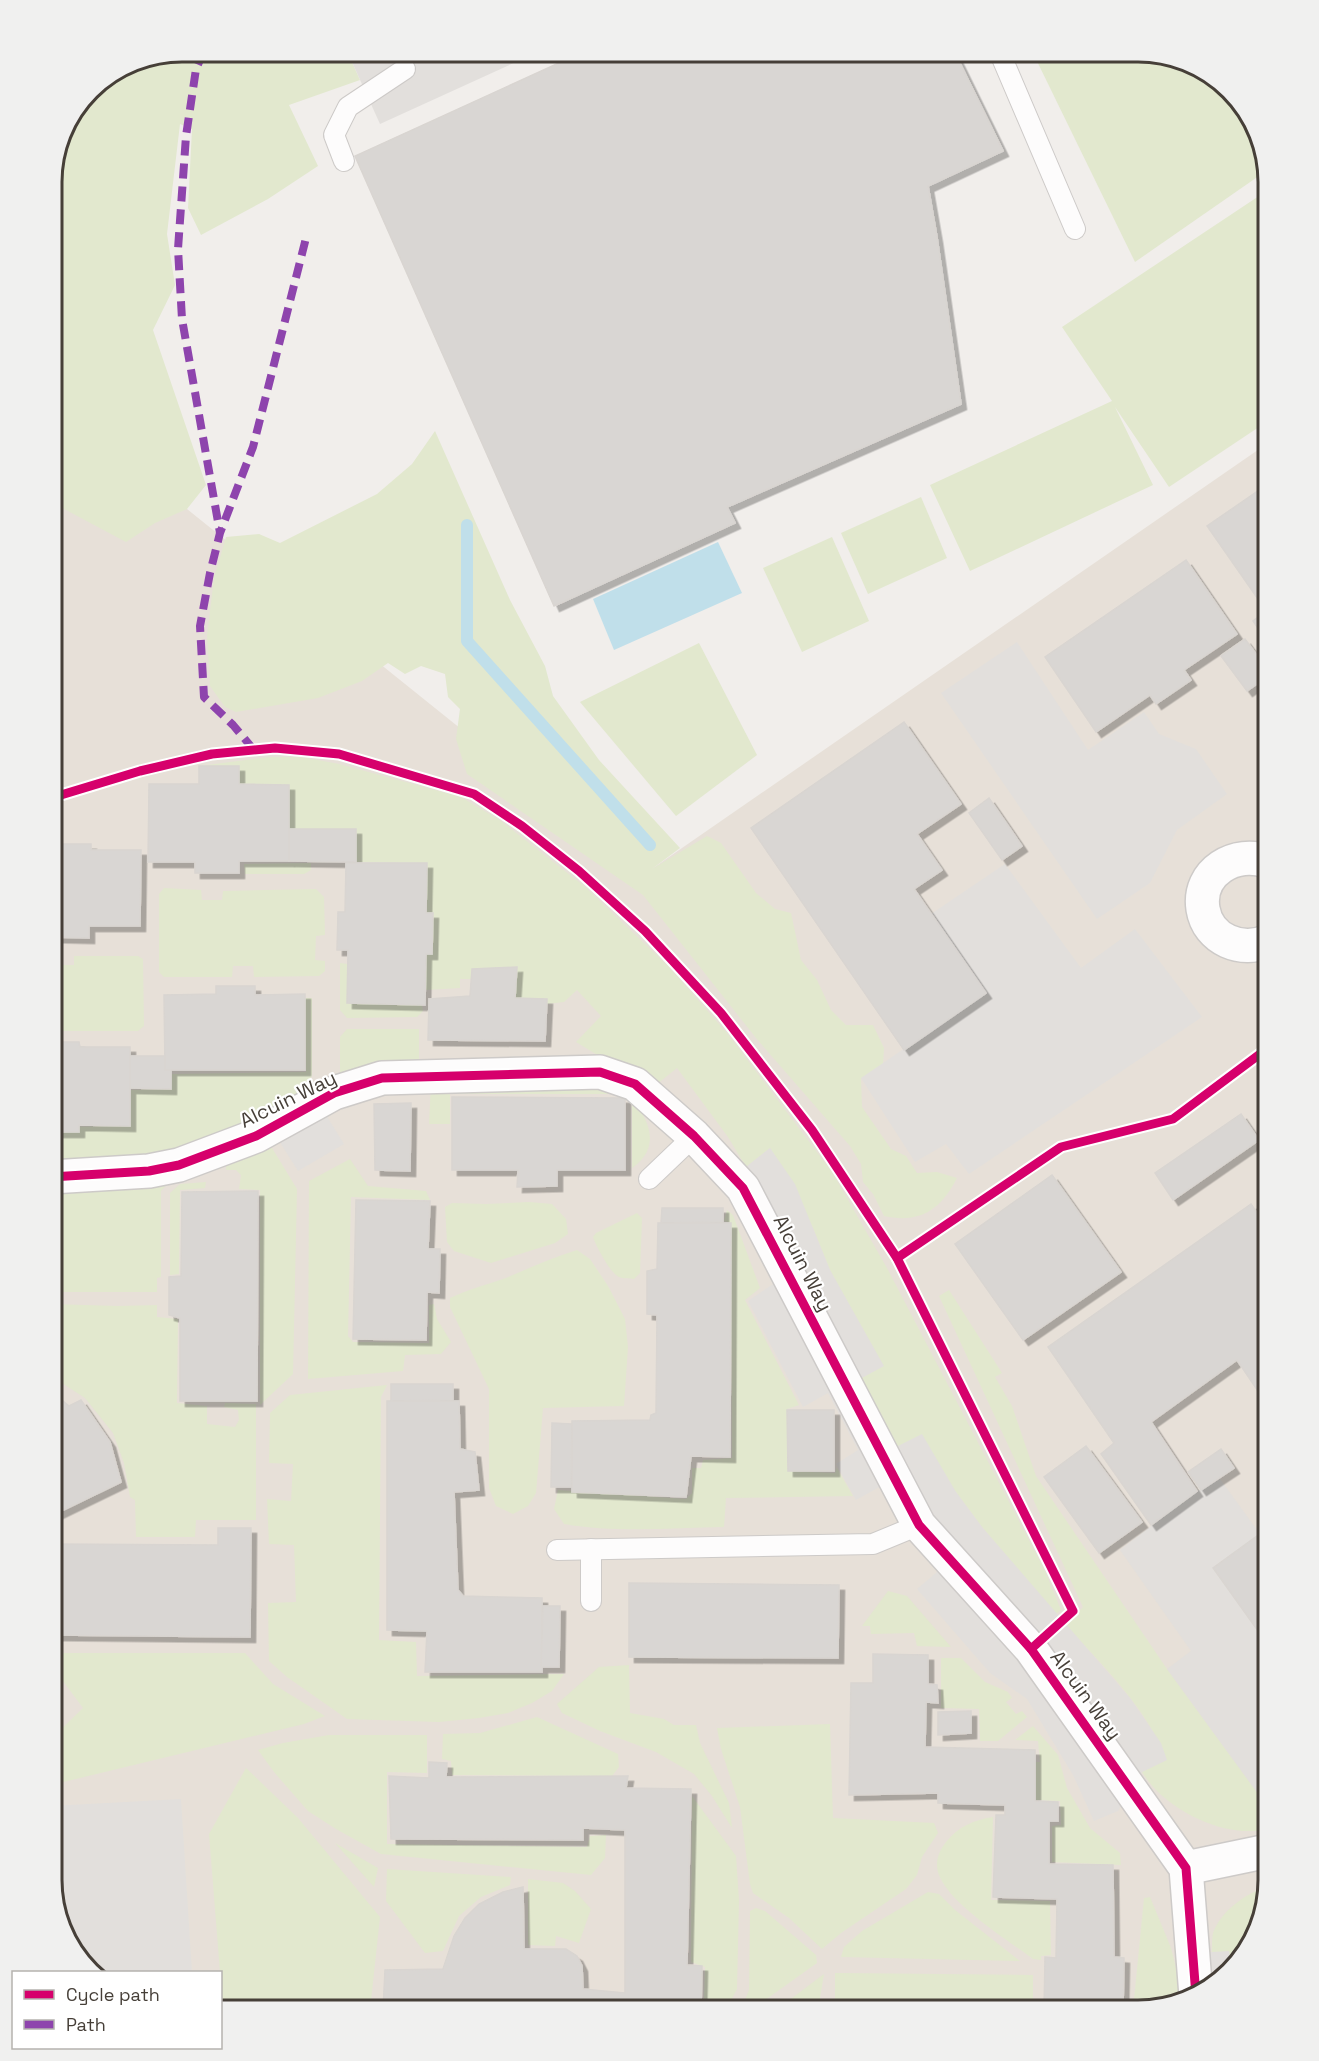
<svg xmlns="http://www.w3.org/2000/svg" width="1319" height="2061" viewBox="0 0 1319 2061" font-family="'Space Grotesk',sans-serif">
<defs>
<filter id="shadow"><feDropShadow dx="5.5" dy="5.5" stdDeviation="0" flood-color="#0004"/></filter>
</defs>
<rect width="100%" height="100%" fill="#f1eeeb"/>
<polygon fill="#e7e0d8" points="51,403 187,509 643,875 1268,443 1268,1880 1246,1952 1196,1996 1138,2010 221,2010 220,1972 95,1972 65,1938 51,1880"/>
<g fill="#e2e8ce">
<polygon points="181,51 347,51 360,80 289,105 318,166 268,199 201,235 188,208 192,129 180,124 167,234 175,285 153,330 206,485 187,509 155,523 126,542 51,502 51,173 61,131 89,89 132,61"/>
<polygon points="1032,51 1147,51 1210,73 1254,123 1266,171 1135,262"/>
<polygon points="1268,190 1268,421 1169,487 1115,407 1153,485 970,571 930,485 1112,401 1062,327"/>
<path d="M435,431L510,600L545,666L553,696L599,760L680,848L652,869L707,836L721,843L756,893L775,909L791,913L801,960L817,980L831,1010L846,1025H873L884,1048L883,1064L861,1079L862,1107L891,1149L906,1156L917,1173L937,1172L957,1178C941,1209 921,1224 884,1216L873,1194L863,1182L861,1164L850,1146L756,1038L643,895L467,774L456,739L460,709L448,697L445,674L421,666L405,674L388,663L362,681L318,698L236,712L225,707L210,686L207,636L214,578L226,537L259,534L280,543L377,494L412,464Z"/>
<polygon points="921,497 947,558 868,594 841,533"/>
<polygon points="832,537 869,621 802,652 763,568"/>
<polygon points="699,643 757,755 676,816 580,702"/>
<polygon points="269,757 302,757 339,764 461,797 501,821 584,886 668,966 727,1033 832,1172 887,1268 1045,1571 1061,1610 1056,1614 982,1527 956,1492 895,1447 858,1380 883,1366 830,1270 813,1228 770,1148 746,1167 728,1137 677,1068 652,1088 576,1042 601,1016 577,990 564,1002 546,1004 515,998 516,968 472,969 471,979 460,979 460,988 426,990 426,954 432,954 433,913 426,913 427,863 356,862 289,829 289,785 239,784 239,766 199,766"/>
<polygon points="311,863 311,870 304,874 245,874 244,864"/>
<polygon points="164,888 201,890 202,900 222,900 223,891 316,889 324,897 325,935 316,936 315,960 325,961 325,971 319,976 254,977 253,966 233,966 232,977 164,977 159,972 159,894"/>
<polygon points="51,956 53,965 74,965 74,956 138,956 143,959 144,1026 138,1031 63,1031 63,1020 51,1020"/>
<polygon points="340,963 348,964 348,1003 422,1005 423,1011 417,1017 347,1018 340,1010"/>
<polygon points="305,998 312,998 312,1075 305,1092 252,1125 146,1159 51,1164 51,1127 130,1126 131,1090 171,1089 172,1074 306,1072"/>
<polygon points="347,1029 419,1029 419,1059 340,1076 340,1037"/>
<polygon points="431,1084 594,1084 625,1094 450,1094 450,1124 429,1124"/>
<path d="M632,1099C650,1121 661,1148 632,1168Z"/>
<polygon points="269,1143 297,1189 293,1374 260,1405 260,1190 239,1189 241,1175 236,1170 226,1170 226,1161"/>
<polygon points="350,1159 368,1186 426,1191 430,1200 351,1197 348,1336 353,1342 429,1343 429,1305 434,1304 437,1319 451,1342 441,1354 405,1355 403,1371 308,1379 309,1181"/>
<polygon points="175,1176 161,1191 161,1277 157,1278 157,1292 51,1292 51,1190"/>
<polygon points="206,1182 205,1188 180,1190 179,1274 170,1275 170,1193 180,1184"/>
<polygon points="529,1202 552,1204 566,1219 568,1234 555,1243 491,1263 454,1251 447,1242 445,1207 452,1203 486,1204"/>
<path d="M727,1210L733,1215L760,1288L745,1300L799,1405L787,1409L788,1471L835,1473L837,1468L853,1496L726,1498L724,1527C672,1528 616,1533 564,1524L554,1509L558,1490L686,1499L692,1493V1468H701L703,1460L732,1458L731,1223L724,1221Z"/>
<path d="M637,1213L642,1218L640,1273L634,1279C629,1278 623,1279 619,1277C611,1274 596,1246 593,1237L596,1233Z"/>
<path d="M577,1250L590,1259L608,1286L625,1319L628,1347L624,1406L543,1408L536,1493L528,1506L513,1514L496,1506L489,1488V1389L450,1307V1298C467,1290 485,1285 503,1279C528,1269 551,1258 577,1250Z"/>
<path d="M949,1290L1002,1373L995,1377L1012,1406L1036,1476L1167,1669L1267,1806L1268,1829C1230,1838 1183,1817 1156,1790C1151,1785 1146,1778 1142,1772L1166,1760C1150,1712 1101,1663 1066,1626L1083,1607L939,1296Z"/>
<polygon points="51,1304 118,1306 157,1305 157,1317 178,1319 177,1403 207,1406 207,1424 235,1427 239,1420 238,1410 224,1407 225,1403 256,1404 256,1520 196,1520 195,1537 136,1537 135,1500 130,1497 124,1463 113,1433 85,1398 51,1376"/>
<polygon points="387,1385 381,1397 379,1640 416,1642 417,1676 564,1674 552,1691 532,1703 508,1713 479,1718 439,1722 347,1719 287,1677 269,1661 268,1603 296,1602 294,1545 269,1544 267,1499 291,1501 293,1464 269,1463 270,1413 290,1395"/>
<polygon points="888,1591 907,1596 951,1647 917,1646 914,1633 871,1634 870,1626 862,1626"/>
<polygon points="51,1653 245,1653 273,1684 325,1716 304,1724 51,1785 51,1739 83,1708 51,1665"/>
<polygon points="941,1658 961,1658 985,1682 1008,1692 1012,1698 1006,1702 1016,1714 1022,1711 1027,1717 998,1741 980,1741 979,1709 941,1708"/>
<polygon points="629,1665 630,1713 664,1719 674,1725 696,1725 700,1743 729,1803 732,1828 712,1796 694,1774 656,1752 600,1731 562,1713 557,1704 599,1667"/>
<polygon points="537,1717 618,1754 619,1767 612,1776 452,1775 451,1761 442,1759 443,1734 480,1733"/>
<polygon points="830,1724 833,1818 934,1823 938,1833 922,1857 917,1875 906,1889 841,1933 822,1949 789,1918 753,1893 750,1884 740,1807 721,1749 717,1728"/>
<polygon points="1033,1726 1058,1755 1067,1788 1090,1828 1120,1853 1121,1865 1052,1862 1052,1826 1061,1825 1060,1801 1036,1800 1036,1762 1040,1762 1038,1741 1015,1740"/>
<polygon points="329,1735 427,1735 427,1773 387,1772 387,1844 587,1847 590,1836 606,1835 605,1858 591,1875 381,1854 336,1829 308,1811 274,1772 258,1750 283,1743"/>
<polygon points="246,1768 298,1818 380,1917 370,2010 221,2010 220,1972 209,1834"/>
<polygon points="692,1796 736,1856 739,1900 737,1989 726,2010 708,2010 704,2002 705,1967 691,1962"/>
<path d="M993,1817L991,1900L1050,1901L1051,1955L1041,1956V1960L1033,1959C1008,1940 946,1902 938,1872C935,1861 939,1851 946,1842C959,1826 974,1820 993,1817Z"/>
<polygon points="335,1843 378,1868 374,1887"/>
<polygon points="387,1869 511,1877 510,1885 481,1897 459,1916 443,1951 425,1953 386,1901"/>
<polygon points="528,1879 563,1883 575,1891 591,1909 579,1943 556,1936 555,1946 528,1945"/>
<path d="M1266,1887L1260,1906L1255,1907L1256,1920L1246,1952L1231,1966L1229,1952H1212C1212,1946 1212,1938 1213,1933C1221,1911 1245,1894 1266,1887Z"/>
<polygon points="928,1892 939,1894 955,1910 1020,1961 841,1957 844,1947 862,1931"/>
<polygon points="1150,1897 1171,1948 1184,1999 1133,2010 1144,1898"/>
<polygon points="756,1908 765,1911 816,1955 817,1963 751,2010 741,2010 749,1990 750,1911"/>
<polygon points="835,1973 1033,1975 1033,2009 835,2005"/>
<polygon points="824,1974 818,2010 776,2010"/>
</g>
<g fill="#e2dfdc">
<polygon points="347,51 540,51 380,124"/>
<polygon points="1017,642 1088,750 1144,712 1159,734 1196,749 1227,794 1177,830 1150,883 1097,919 941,693"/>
<polygon points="1005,864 1081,968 1135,929 1202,1017 969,1174 946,1144 915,1162 861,1078 986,993 931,914"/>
<polygon points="318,1102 344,1144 298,1171 271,1128"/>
<polygon points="770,1148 795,1184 830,1270 884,1366 858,1380 896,1447 922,1434 956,1492 982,1527 1130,1698 1161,1743 1167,1760 1142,1772 1118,1811 1094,1821 1073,1775 1027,1699 990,1673 917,1589 937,1572 881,1486 856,1500 836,1464 858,1450 828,1393 803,1407 748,1301 770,1286 795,1273 746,1167"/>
<polygon points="1220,1479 1260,1534 1213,1568 1268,1645 1267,1806 1167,1669 1191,1651 1120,1550 1197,1491"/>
<polygon points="181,1799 192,1972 95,1972 65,1938 51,1880 51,1806"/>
<polygon points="1229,1951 1231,1966 1204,1989 1200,1955 1212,1952"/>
</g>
<polygon fill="#c0dfea" points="718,542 742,593 614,650 593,599"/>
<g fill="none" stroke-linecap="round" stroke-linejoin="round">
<polyline stroke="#c0dfea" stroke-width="12" points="467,525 467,641 650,845"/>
</g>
<g fill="#d9d6d3" stroke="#d9d5d1" stroke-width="1.5" filter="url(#shadow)">
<polygon points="585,51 954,51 1003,151 928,186 937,237 961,404 727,507 735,523 554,606 355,156"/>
<polygon points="1268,484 1268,597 1260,602 1207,526"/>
<polygon points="1186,560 1237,634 1184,670 1191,680 1156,704 1150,695 1096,732 1045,657"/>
<polygon points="1268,610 1268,643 1253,621"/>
<polygon points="1245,639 1268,670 1268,676 1247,691 1221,656"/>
<polygon points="904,722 961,804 917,834 942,870 914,889 986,993 904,1050 751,828"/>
<polygon points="199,766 239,766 239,784 289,785 289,861 239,861 239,873 195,873 195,862 148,862 149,784 199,784"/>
<polygon points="989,798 1022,846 1002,860 969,813"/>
<polygon points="289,829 356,829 356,862 289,861"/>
<polygon points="51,844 91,844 91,850 141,850 140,926 89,926 89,938 51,937"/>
<polygon points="346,863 427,863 426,913 433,913 432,954 426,954 425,1005 347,1003 348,950 337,950 338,912 345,912"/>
<polygon points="517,967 515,998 547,999 545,1041 428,1040 429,999 470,996 472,969"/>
<polygon points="216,986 255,986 255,995 305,994 305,1070 165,1070 164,995 216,994"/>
<polygon points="51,1042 79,1042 80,1047 130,1047 130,1126 79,1125 79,1132 51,1132"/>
<polygon points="130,1056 165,1056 165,1070 171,1070 171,1089 130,1088"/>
<polygon points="452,1097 625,1098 625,1170 557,1170 557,1186 517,1187 518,1170 452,1170"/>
<polygon points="411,1103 410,1171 375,1170 374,1104"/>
<polygon points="1241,1114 1259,1140 1173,1200 1155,1173"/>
<polygon points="1052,1175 1121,1272 1023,1340 955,1244"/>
<polygon points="258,1191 257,1401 180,1401 180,1318 169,1315 169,1277 181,1276 182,1192"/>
<polygon points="356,1200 430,1201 428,1249 440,1249 439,1293 427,1292 426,1340 353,1339"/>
<polygon points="1251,1204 1268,1229 1268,1406 1237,1360 1151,1422 1197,1491 1151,1525 1101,1454 1114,1443 1048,1347"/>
<polygon points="662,1208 723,1208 723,1222 661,1223"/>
<polygon points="658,1223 731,1223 730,1457 691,1456 686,1497 572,1492 572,1421 650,1420 651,1415 656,1413 657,1315 647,1314 647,1271 657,1269"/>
<polygon points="391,1384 453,1384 453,1400 391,1401"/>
<polygon points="51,1391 69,1406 81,1400 110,1442 121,1482 51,1516"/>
<polygon points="387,1401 459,1401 460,1449 475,1452 479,1490 454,1492 458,1590 463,1596 542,1598 542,1672 425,1672 427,1631 387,1630"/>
<polygon points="787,1410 834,1410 834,1471 788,1471"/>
<polygon points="552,1423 572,1424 571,1487 551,1487"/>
<polygon points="1086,1446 1142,1522 1099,1553 1044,1477"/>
<polygon points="1221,1449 1234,1468 1201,1490 1188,1472"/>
<polygon points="218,1528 251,1528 250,1637 51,1635 51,1544 218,1545"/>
<polygon points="1268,1528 1268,1645 1213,1568"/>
<polygon points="629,1583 839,1585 838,1658 629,1657"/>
<polygon points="543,1606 560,1606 559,1667 541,1667"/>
<polygon points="873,1654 928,1655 928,1684 937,1685 938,1703 926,1702 925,1747 1035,1750 1035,1801 1058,1802 1058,1821 1049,1821 1049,1864 1113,1865 1114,1957 1124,1958 1123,2010 1044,2010 1045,1957 1056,1958 1057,1899 993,1897 996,1815 1005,1815 1005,1805 938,1803 938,1793 849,1795 851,1683 873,1683"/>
<polygon points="971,1711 971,1733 938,1735 938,1712"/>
<polygon points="429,1762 447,1763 446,1777 628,1776 626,1788 691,1789 687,1965 702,1966 701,2010 383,2010 385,1970 443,1969 454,1936 465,1918 479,1904 503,1892 523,1887 524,1949 566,1949 577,1956 582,1966 583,1989 625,1993 625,1830 583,1828 583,1840 391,1839 389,1776 429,1778"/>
</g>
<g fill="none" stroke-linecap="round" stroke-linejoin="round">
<g stroke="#cdcac8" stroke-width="22">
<g id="lane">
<polyline points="999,51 1075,229"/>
<polyline points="344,161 334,135 348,107 405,69"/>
<polyline points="649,1179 694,1136"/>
<polyline points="591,1549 591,1601"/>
<polyline points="557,1550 873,1544 919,1525"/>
</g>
</g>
<g stroke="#cdcac8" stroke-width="36">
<g id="street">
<path d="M1268,941C1242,953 1208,940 1203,909C1197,872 1236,849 1268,862"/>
<polyline points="51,1177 149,1171 179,1165 256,1136 334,1093 382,1078 600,1072 635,1084 694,1136 743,1188 919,1525 1031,1649 1186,1868 1196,1996"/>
<polyline points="1186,1868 1268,1851"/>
</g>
</g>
<use href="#lane" stroke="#fdfcfc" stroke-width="20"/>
<use href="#street" stroke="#fdfcfc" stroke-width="33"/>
<g stroke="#8e44ad" stroke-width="8" stroke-dasharray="15 8" stroke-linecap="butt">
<polyline points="204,51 196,69 186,136 178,249 182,319 220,533"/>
<polyline points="254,750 233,725 204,697 200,626 210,573 220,533 253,447 306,238"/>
</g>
<g stroke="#fff" stroke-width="13">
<g id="cycleway">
<polyline points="51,798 140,771 212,754 275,748 339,754 474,794 522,826 579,871 645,931 721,1013 812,1130 897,1258 1073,1611 1031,1649"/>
<polyline points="51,1177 149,1171 179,1165 256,1136 334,1093 382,1078 600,1072 635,1084 694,1136 743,1188 919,1525 1031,1649 1186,1868 1196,1996"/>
<polyline points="897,1258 1061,1147 1173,1119 1268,1048"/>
</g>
</g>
<use href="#cycleway" stroke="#d6006c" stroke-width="9"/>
</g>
<g text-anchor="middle" stroke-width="4.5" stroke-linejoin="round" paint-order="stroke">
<g font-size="20" fill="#463f38" stroke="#fff">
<text transform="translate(288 1099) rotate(-26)" y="7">Alcuin Way</text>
<text transform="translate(803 1263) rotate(63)" y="7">Alcuin Way</text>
<text transform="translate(1086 1695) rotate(54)" y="7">Alcuin Way</text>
</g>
</g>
<path d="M0 0H1319V2061H0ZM182 62H1138A120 120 0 0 1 1258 182V1880A120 120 0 0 1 1138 2000H182A120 120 0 0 1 62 1880V182A120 120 0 0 1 182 62Z" fill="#f0f0ef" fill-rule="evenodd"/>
<path fill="none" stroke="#463f38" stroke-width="3" d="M182 62H1138A120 120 0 0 1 1258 182V1880A120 120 0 0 1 1138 2000H182A120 120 0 0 1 62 1880V182A120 120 0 0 1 182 62Z"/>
<rect x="12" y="1971" width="210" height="78" fill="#ffffff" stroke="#b5b2af" stroke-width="1.5"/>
<rect x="24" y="1990" width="30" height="9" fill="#d6006c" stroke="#b5b2af" stroke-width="1.5"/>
<text x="66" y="2001" font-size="18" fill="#463f38">Cycle path</text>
<rect x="24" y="2020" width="30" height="9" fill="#8e44ad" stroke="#b5b2af" stroke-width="1.5"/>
<text x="66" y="2031" font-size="18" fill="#463f38">Path</text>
</svg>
